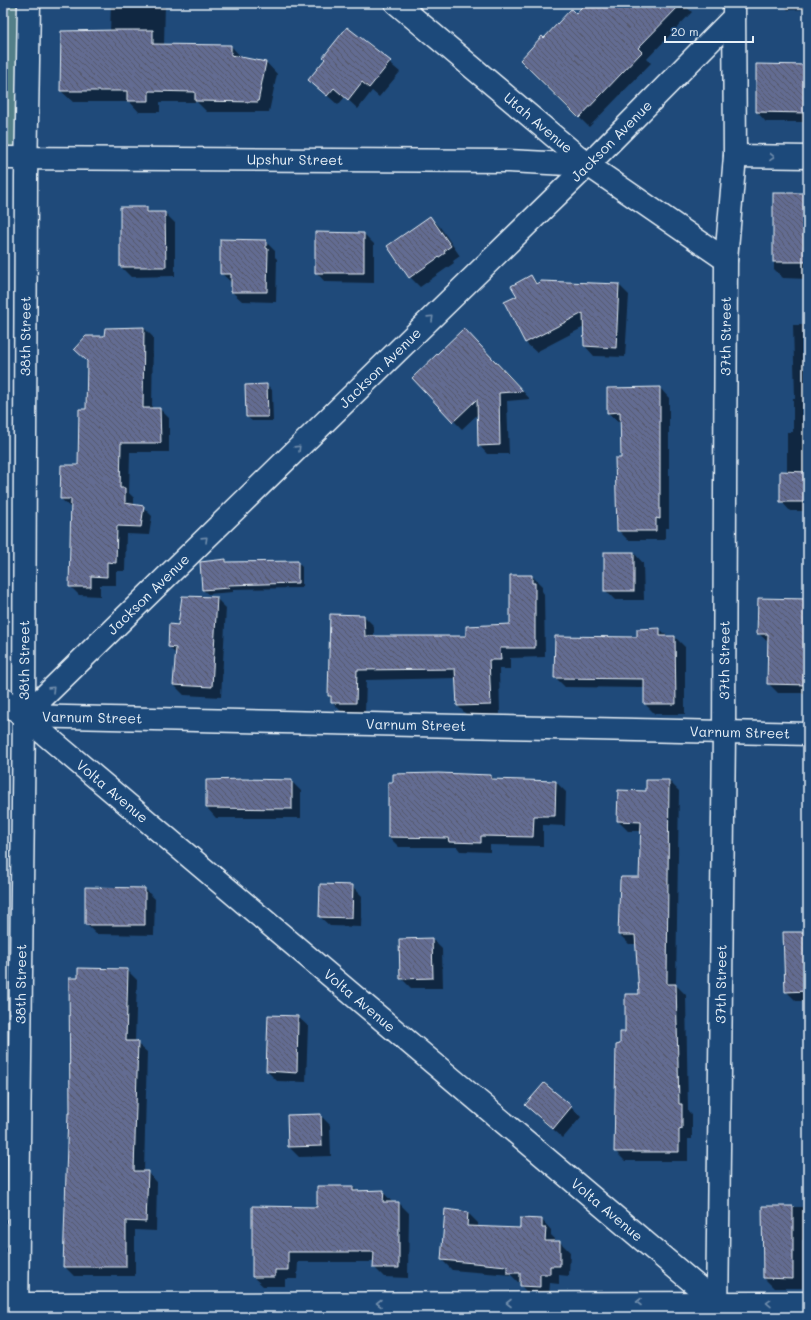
<svg xmlns="http://www.w3.org/2000/svg" width="811" height="1320" viewBox="0 0 811 1320" font-family="Mali,sans-serif">
<defs>
<pattern id="building-back-hatch" width="6" height="6" patternUnits="userSpaceOnUse"><rect width="6" height="6" fill="#646c92"/><path d="M-1 5l2 2M0 0l6 6M5-1l2 2" fill="none" stroke="#54586a"/></pattern>
</defs>
<rect width="100%" height="100%" fill="#1f4a7a"/>
<filter id="ink" filterUnits="userSpaceOnUse"><feTurbulence type="fractalNoise" baseFrequency=".025" numOctaves="2"/><feDisplacementMap in="SourceGraphic" scale="8" xChannelSelector="R" yChannelSelector="G"/><feConvolveMatrix kernelMatrix="1 2 1 2 8 2 1 2 1" color-interpolation-filters="sRGB"/></filter>
<g filter="url(#ink)">
<polygon fill="#537f88" stroke="#9eb8c0" points="3,3 29,3 26,158 3,158"/>
<g fill="#0007">
<polygon points="111,3 179,3 165,4 164,45 231,46 242,58 266,62 277,74 269,112 207,112 197,102 160,102 160,112 139,112 130,102 73,102 61,91 110,32"/>
<polygon points="587,3 682,3 692,12 647,59 651,63 589,127 521,60 544,39 576,15"/>
<polygon points="782,3 808,3 808,9 788,10"/>
<polygon points="348,28 400,72 379,97 372,91 358,109 345,97 338,105 310,80"/>
<polygon points="808,66 808,122 766,122 757,112"/>
<polygon points="774,194 808,194 808,279 783,278 774,269"/>
<polygon points="146,208 151,213 165,213 175,223 175,276 131,277 121,267"/>
<polygon points="430,217 440,227 460,256 453,261 454,263 420,287 410,277 388,246"/>
<polygon points="364,234 374,244 374,283 325,282 316,272"/>
<polygon points="265,241 275,251 275,257 277,259 276,302 242,301 232,292 232,283 221,273"/>
<polygon points="531,277 538,284 619,285 629,295 625,357 594,356 585,346 584,327 536,352 526,343 505,303 518,296"/>
<polygon points="793,325 808,325 808,511 790,511 781,501 787,472 787,432 793,432 793,398 795,398"/>
<polygon points="106,328 144,328 153,337 152,409 160,409 169,418 169,452 130,452 129,493 134,498 134,505 143,507 152,516 149,535 126,534 125,571 116,571 116,585 100,585 100,596 79,595 70,586 71,508 61,499 79,466 87,410 105,337"/>
<polygon points="473,338 530,399 507,401 509,454 487,454 479,445 478,414 462,429 454,421"/>
<polygon points="267,385 272,390 273,421 252,421 247,417"/>
<polygon points="660,388 669,398 669,528 665,528 665,540 628,540 618,530 622,459 622,422 618,422 608,413"/>
<polygon points="634,553 643,563 644,600 615,600 605,590"/>
<polygon points="226,560 229,563 297,562 302,567 302,588 233,589 233,592 208,594 203,590"/>
<polygon points="532,576 542,586 542,591 544,594 545,657 510,658 510,669 499,669 500,714 467,715 458,706 457,678 366,680 365,713 342,712 332,702 329,696 331,615 364,616 374,626 374,637 467,637 511,625"/>
<polygon points="216,598 226,608 221,697 184,695 174,685 176,654 169,647 178,626"/>
<polygon points="808,600 808,693 778,693 768,683 769,643 758,633"/>
<polygon points="660,629 668,637 675,637 685,647 685,714 655,714 645,704 645,688 565,687 555,677"/>
<polygon points="491,776 495,780 556,782 566,792 565,826 543,825 543,846 490,845 490,852 460,851 457,847 399,847 389,837 389,783"/>
<polygon points="291,781 301,791 301,818 216,818 207,808"/>
<polygon points="669,781 679,791 676,985 686,995 688,1111 692,1115 692,1139 688,1139 688,1161 625,1161 615,1151 621,1045 640,995 636,944 629,944 619,934 640,878 642,831 628,831 618,821 647,792"/>
<polygon points="352,886 362,896 361,927 330,926 320,917"/>
<polygon points="145,889 155,899 154,935 96,934 86,924"/>
<polygon points="808,933 808,1001 796,1001 786,991"/>
<polygon points="432,939 442,949 443,988 411,988 401,978"/>
<polygon points="127,970 137,980 135,1042 147,1052 144,1172 147,1172 157,1182 156,1231 135,1230 135,1276 74,1276 64,1266 79,979"/>
<polygon points="298,1017 308,1026 306,1082 277,1081 267,1071"/>
<polygon points="526,1105 571,1107 581,1117 563,1138"/>
<polygon points="320,1115 330,1125 331,1156 299,1157 289,1147"/>
<polygon points="353,1187 358,1192 383,1192 393,1203 399,1203 409,1213 408,1278 384,1277 374,1267 375,1262 298,1262 297,1279 285,1279 285,1286 263,1286 253,1277 318,1208"/>
<polygon points="763,1207 808,1207 808,1239 802,1240 802,1288 774,1288 764,1278"/>
<polygon points="446,1210 468,1213 478,1223 478,1228 521,1229 542,1220 551,1230 551,1235 555,1239 555,1242 560,1242 570,1252 569,1276 559,1275 559,1284 550,1283 549,1296 531,1296 521,1286 521,1282 518,1282 511,1275 452,1270 442,1260"/>
</g>
<g fill="url(#building-back-hatch)" stroke="#e8f1f8">
<polygon points="585,3 682,3 638,48 642,52 579,118 520,60 542,36 544,38 571,9 576,14"/>
<polygon points="347,27 391,61 369,88 362,82 348,100 334,88 327,96 308,80 325,59 323,57"/>
<polygon points="117,30 153,30 153,44 231,45 231,55 266,62 258,102 195,101 195,92 149,91 149,101 127,101 127,91 60,91 61,31"/>
<polygon points="756,64 808,65 808,113 756,112"/>
<rect x="773" y="193" width="35" height="69"/>
<polygon points="120,207 147,207 147,212 165,212 166,267 120,267"/>
<polygon points="430,216 451,246 444,251 445,253 409,278 387,246"/>
<polygon points="315,232 364,233 364,273 315,273"/>
<polygon points="220,239 266,240 266,248 268,249 267,292 231,292 231,274 220,274"/>
<polygon points="531,275 536,284 541,281 619,284 616,348 584,346 583,313 525,343 504,302 517,296 511,286"/>
<polygon points="144,327 143,408 160,408 161,443 121,443 120,488 125,488 125,503 144,506 141,527 117,526 116,563 107,562 107,577 91,576 91,587 69,587 71,499 60,499 61,465 78,465 79,409 86,409 87,361 74,349 86,336 104,336 105,328"/>
<polygon points="464,328 523,391 499,393 500,445 478,446 477,399 453,422 412,378"/>
<polygon points="267,384 268,417 246,417 245,385"/>
<polygon points="660,387 660,519 656,518 656,531 617,531 615,458 621,458 620,412 607,413 607,388"/>
<polygon points="780,471 808,472 808,502 780,502"/>
<rect x="604" y="552" width="30" height="39"/>
<polygon points="226,559 226,562 298,561 298,583 228,585 229,588 202,590 200,562"/>
<polygon points="510,575 532,575 532,583 535,583 535,648 500,648 501,660 489,660 491,705 457,706 455,669 357,670 356,703 331,703 331,696 328,696 330,614 364,615 365,636 466,636 466,626 510,624"/>
<polygon points="182,596 217,597 212,687 173,685 176,648 168,647 169,624 178,625"/>
<polygon points="758,598 808,599 808,685 767,684 768,634 757,634"/>
<polygon points="660,628 660,636 675,636 676,704 644,704 644,679 554,678 555,636 637,637 637,629"/>
<polygon points="438,773 491,775 491,779 556,781 555,816 534,816 533,837 481,836 481,843 449,842 448,838 388,837 388,782 393,782 393,774"/>
<polygon points="243,779 292,780 292,809 206,808 206,780"/>
<polygon points="646,780 669,780 667,978 667,984 676,984 679,1104 682,1104 682,1129 679,1130 679,1152 614,1152 616,1045 620,1044 620,1032 625,1032 625,994 639,994 635,935 618,935 620,880 621,877 639,877 641,822 617,821 618,790 646,791"/>
<polygon points="320,884 353,885 352,918 319,917"/>
<polygon points="85,887 145,888 145,925 85,925"/>
<polygon points="783,932 808,932 808,991 785,992"/>
<polygon points="432,938 433,978 400,979 399,939"/>
<polygon points="78,968 128,969 126,1041 138,1041 134,1171 148,1171 146,1222 126,1221 126,1267 63,1267 68,1113 70,1113 69,978 78,978"/>
<polygon points="268,1015 298,1016 297,1073 266,1071"/>
<polygon points="544,1083 572,1106 553,1129 525,1105"/>
<polygon points="321,1114 322,1146 288,1147 287,1115"/>
<polygon points="317,1186 353,1186 353,1191 384,1190 383,1202 399,1202 399,1268 373,1268 374,1252 288,1252 288,1270 275,1270 275,1277 252,1277 252,1206 317,1207"/>
<polygon points="762,1206 793,1206 793,1279 763,1278"/>
<polygon points="445,1209 468,1212 467,1226 520,1228 520,1218 542,1219 542,1228 546,1228 545,1241 560,1241 560,1266 550,1266 550,1274 540,1274 540,1287 520,1286 520,1273 507,1273 507,1266 441,1260"/>
</g>
<g fill="none" stroke-linecap="round" stroke-linejoin="round">
<g stroke="#e8f1f8" stroke-width="25">
<g id="street">
<path id="s1" d="M396,3L588,165L726,260"/>
<polyline points="735,156 808,157"/>
<path id="s2" d="M3,158L508,161L588,165"/>
<path id="s3" d="M3,699L716,1302"/>
<path id="s4" d="M24,716L588,165L734,17"/>
<path id="s5" d="M24,716L808,734"/>
<polyline points="18,1304 808,1303"/>
<path id="s6" d="M717,1317L724,734L726,260L735,156L734,3"/>
</g>
</g>
<g stroke="#e8f1f8" stroke-width="25">
<g id="secondary">
<path id="s7" d="M17,1317L24,716L26,177L29,3"/>
</g>
</g>
<use href="#street" stroke="#1f4a7a" stroke-width="22"/>
<use href="#secondary" stroke="#1f4a7a" stroke-width="22"/>
</g>
<defs><path id="oneway-chevron" d="M-2-3.5L2.5 0L-2 3.5" fill="none" stroke-width="1.6" stroke-linecap="round" stroke-linejoin="round"/></defs>
<g stroke="#6f8dac">
<use href="#oneway-chevron" transform="translate(772 157) rotate(1)"/>
<use href="#oneway-chevron" transform="translate(431 318) rotate(-44)"/>
<use href="#oneway-chevron" transform="translate(298 448) rotate(-44)"/>
<use href="#oneway-chevron" transform="translate(205 539) rotate(-44)"/>
<use href="#oneway-chevron" transform="translate(52 689) rotate(-44)"/>
<use href="#oneway-chevron" transform="translate(639 1302) rotate(180)"/>
<use href="#oneway-chevron" transform="translate(379 1303) rotate(180)"/>
<use href="#oneway-chevron" transform="translate(509 1303) rotate(180)"/>
<use href="#oneway-chevron" transform="translate(769 1303) rotate(-179)"/>
</g>
</g>
<g text-anchor="middle" stroke-width="3.5" stroke-linejoin="round" paint-order="stroke">
<g font-size="14" fill="#e8f1f8" stroke="#1f4a7a">
<text dy="5" stroke="none"><textPath href="#s1" startOffset="186">Utah Avenue</textPath></text>
<text dy="5" stroke="none"><textPath href="#s4" startOffset="822">Jackson Avenue</textPath></text>
<text dy="5" stroke="none"><textPath href="#s2" startOffset="292">Upshur Street</textPath></text>
<text dy="5" stroke="none"><textPath href="#s7" startOffset="981">38th Street</textPath></text>
<text dy="5" stroke="none"><textPath href="#s6" startOffset="981">37th Street</textPath></text>
<text dy="5" stroke="none"><textPath href="#s4" startOffset="498">Jackson Avenue</textPath></text>
<text dy="5" stroke="none"><textPath href="#s4" startOffset="174">Jackson Avenue</textPath></text>
<text dy="5" stroke="none"><textPath href="#s7" startOffset="657">38th Street</textPath></text>
<text dy="5" stroke="none"><textPath href="#s6" startOffset="657">37th Street</textPath></text>
<text dy="5" stroke="none"><textPath href="#s5" startOffset="68">Varnum Street</textPath></text>
<text dy="5" stroke="none"><textPath href="#s5" startOffset="392">Varnum Street</textPath></text>
<text dy="5" stroke="none"><textPath href="#s5" startOffset="716">Varnum Street</textPath></text>
<text dy="5" stroke="none"><textPath href="#s3" startOffset="143">Volta Avenue</textPath></text>
<text dy="5" stroke="none"><textPath href="#s7" startOffset="333">38th Street</textPath></text>
<text dy="5" stroke="none"><textPath href="#s6" startOffset="333">37th Street</textPath></text>
<text dy="5" stroke="none"><textPath href="#s3" startOffset="467">Volta Avenue</textPath></text>
<text dy="5" stroke="none"><textPath href="#s3" startOffset="791">Volta Avenue</textPath></text>
</g>
</g>
<rect width="811" height="1320" fill="none" stroke="#1f4a7a" stroke-width="16"/>
<rect x="8" y="8" width="795" height="1304" fill="none" stroke="#e8f1f8" stroke-width="1.5" filter="url(#ink)"/>
<path d="M665 36v6h88v-6" fill="none" stroke="#e8f1f8" stroke-width="2"/>
<text x="671" y="36" font-size="12" fill="#e8f1f8" stroke="#1f4a7a" stroke-width="3" paint-order="stroke">20 m</text>
</svg>
